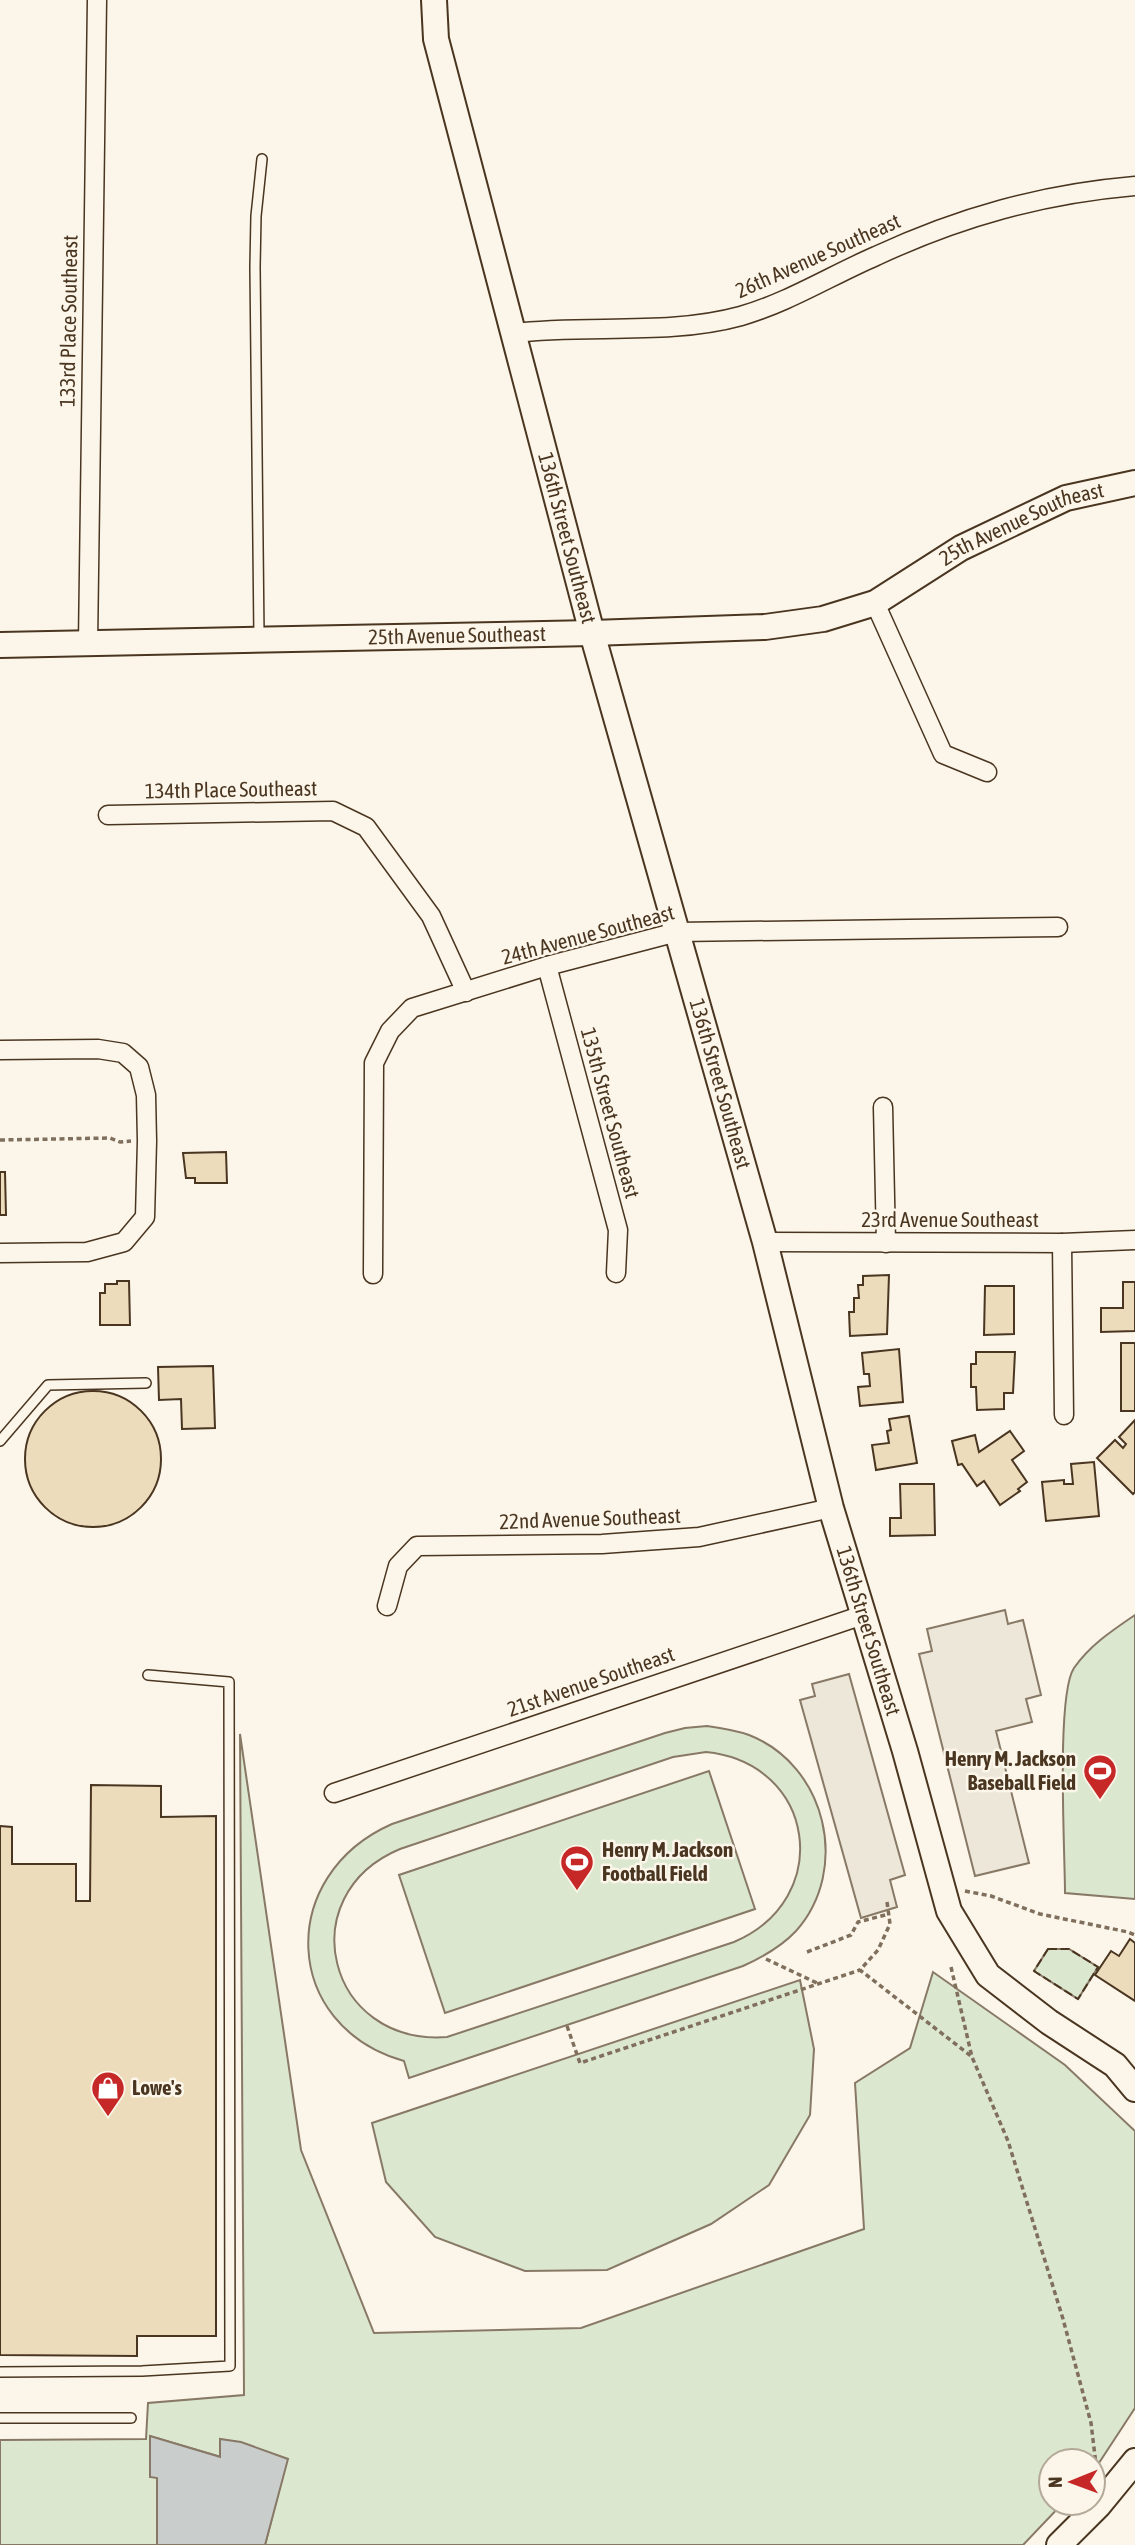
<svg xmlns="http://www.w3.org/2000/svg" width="1135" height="2545" viewBox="0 0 1135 2545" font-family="'Asap Condensed',sans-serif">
<rect width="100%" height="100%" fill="#fbf6e9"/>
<g fill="#dce7d0" stroke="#887966" stroke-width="2" fill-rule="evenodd">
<path d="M1135,1615V1899L1065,1893C1065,1852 1056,1695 1074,1668C1090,1645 1113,1630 1135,1615Z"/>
<path d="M707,1726C721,1728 735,1730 749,1735C826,1765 851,1869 796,1931C781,1947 763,1957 743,1966L409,2078L404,2061C281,2026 276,1875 392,1824L665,1733L685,1728ZM706,1752C816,1763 835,1899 734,1942L447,2037C327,2046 290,1895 400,1849L673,1757Z"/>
<polygon points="240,1734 301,2150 374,2333 581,2328 864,2229 855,2083 910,2048 933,1972 1065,2065 1135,2131 1135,2408 1095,2469 1093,2472 1093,2461 1051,2461 1051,2503 1063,2503 1023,2545 265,2545 287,2459 220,2439 221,2457 150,2436 150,2477 157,2477 157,2545 0,2545 0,2440 146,2439 148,2403 244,2395"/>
<polygon points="709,1771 755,1909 445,2013 399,1875"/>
<polygon points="1048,1949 1069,1949 1098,1967 1078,1999 1034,1971"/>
<polygon points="800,1980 814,2049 810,2115 769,2185 711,2224 607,2270 525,2271 435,2237 386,2182 372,2123"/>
</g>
<g fill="#ede7d9" stroke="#887966" stroke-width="2">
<polygon points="1005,1610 1008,1624 1023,1620 1041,1695 1026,1699 1032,1722 996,1731 1029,1863 975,1876 919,1654 932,1651 927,1629"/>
<polygon points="849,1674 905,1875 890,1880 897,1907 861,1918 800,1700 815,1696 812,1684"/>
</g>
<polygon fill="#c9cecd" stroke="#887966" stroke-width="2" points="150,2436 220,2457 220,2439 241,2442 288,2459 265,2545 157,2545 157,2478 150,2477"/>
<g fill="#ecdcbc" stroke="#4a3520" stroke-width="2">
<polygon points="226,1152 227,1183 195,1183 195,1178 186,1178 183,1153"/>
<polygon points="0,1172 5,1172 6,1215 0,1215"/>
<polygon points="889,1275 887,1334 850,1336 849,1312 854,1312 854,1298 859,1298 858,1285 863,1285 863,1276"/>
<polygon points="117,1281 129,1281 130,1325 100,1325 100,1293 105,1293 105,1284 117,1284"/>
<polygon points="1123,1282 1135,1282 1135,1331 1101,1332 1101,1308 1123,1308"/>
<polygon points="985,1286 1014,1286 1014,1334 984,1335"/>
<rect x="1121" y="1343" width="14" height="68"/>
<polygon points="899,1349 903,1402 860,1406 858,1387 870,1386 869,1374 864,1374 862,1353"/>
<polygon points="976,1352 1015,1352 1013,1393 1004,1393 1004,1409 977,1410 976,1387 971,1387 971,1364 976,1364"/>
<polygon points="213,1366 215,1428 182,1429 181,1399 159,1400 158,1367"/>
<circle cx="93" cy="1459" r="68"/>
<polygon points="909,1416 917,1463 876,1470 872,1445 889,1443 887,1431 891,1430 889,1419"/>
<polygon points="1135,1420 1135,1492 1133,1494 1097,1458 1115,1440 1123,1448 1126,1444 1119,1437"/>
<polygon points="1010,1431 1024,1451 1012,1460 1027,1482 1018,1489 1020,1491 1000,1505 984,1481 977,1486 962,1464 958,1465 952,1441 975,1435 979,1452"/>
<polygon points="1094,1462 1099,1516 1046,1521 1042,1482 1064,1480 1064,1484 1073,1484 1071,1464"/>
<polygon points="900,1484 934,1484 935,1535 890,1536 890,1518 901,1518"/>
<polygon points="91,1785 161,1786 161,1817 216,1816 216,2336 137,2336 137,2356 0,2355 0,1826 12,1827 12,1864 76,1864 76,1901 90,1901"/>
<polygon points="1130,1939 1135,1943 1135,2001 1095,1975 1111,1951 1119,1956"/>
</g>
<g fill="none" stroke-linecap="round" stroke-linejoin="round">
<g stroke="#4a3520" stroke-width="12">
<g id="lane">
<polyline points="259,637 255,267 256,216 262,159"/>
<polyline points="0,1441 48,1385 146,1383"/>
<polyline points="0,2372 142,2371 230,2366 229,1682 148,1675"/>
<polyline points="0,2418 131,2418"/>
</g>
</g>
<g stroke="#4a3520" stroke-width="21">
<g id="street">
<path d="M514,333C588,324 668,336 741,316C789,302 830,276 876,256C960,217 1042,194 1135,186"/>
<polyline points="875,603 943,754 987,772"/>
<polyline points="88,643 97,0"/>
<polyline points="108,815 333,811 366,827 431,916 466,992"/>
<polyline points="547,966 618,1230 616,1273"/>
<polyline points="0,1050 98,1049 123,1053 139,1067 146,1095 147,1141 145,1217 124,1242 87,1252 0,1253"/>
<polyline points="883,1107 886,1243"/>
<polyline points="765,1242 1062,1243 1135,1240"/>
<polyline points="1062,1243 1064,1415"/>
<polyline points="373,1274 374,1063 390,1031 412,1008 547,966 677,932 1058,927"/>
<polyline points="387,1606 398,1566 417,1546 602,1544 699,1537 831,1508"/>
<polyline points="334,1793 863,1615"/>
</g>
</g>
<g stroke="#4a3520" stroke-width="28">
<g id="secondary">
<path id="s1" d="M434,0L436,39L592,633L765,1242L831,1508L905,1751L949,1911L988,1975L1049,2022L1115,2065L1135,2089"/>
<path id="s2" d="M0,645L592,633L765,627L823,619L875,603L961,548L1066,498L1135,483"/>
<polyline points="1059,2545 1099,2505 1135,2461"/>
</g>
</g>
<g stroke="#7f6f5c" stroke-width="3.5" stroke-dasharray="5 3.5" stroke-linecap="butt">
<polyline points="0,1140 110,1138 120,1142 131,1141"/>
<polyline points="965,1891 991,1896 1040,1914 1128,1932 1135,1935"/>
<polyline points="887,1902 890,1924 878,1950 860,1970 971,2056"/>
<polyline points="807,1952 851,1935 858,1922 889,1914"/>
<polyline points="766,1959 817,1983"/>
<polyline points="951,1967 972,2057 1008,2141 1063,2319 1091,2423 1097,2473"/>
<polyline points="567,2026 580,2063 860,1970"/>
</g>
<use href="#lane" stroke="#fbf6e9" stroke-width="9"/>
<use href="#street" stroke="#fbf6e9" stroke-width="18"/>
<use href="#secondary" stroke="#fbf6e9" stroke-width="24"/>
<polygon stroke="#4a3520" stroke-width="2" stroke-dasharray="9 3.5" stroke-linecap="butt" points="1048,1949 1069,1949 1098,1967 1078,1999 1034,1971"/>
</g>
<defs>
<g id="stadium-pin" transform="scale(1.75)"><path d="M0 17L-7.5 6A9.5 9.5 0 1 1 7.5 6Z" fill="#c62828" stroke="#fbf6e9"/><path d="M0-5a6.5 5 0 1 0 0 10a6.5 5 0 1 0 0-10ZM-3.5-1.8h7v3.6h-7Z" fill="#fff"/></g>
<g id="shop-pin" transform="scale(1.75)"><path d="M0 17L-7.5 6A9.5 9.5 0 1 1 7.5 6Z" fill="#c62828" stroke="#fbf6e9"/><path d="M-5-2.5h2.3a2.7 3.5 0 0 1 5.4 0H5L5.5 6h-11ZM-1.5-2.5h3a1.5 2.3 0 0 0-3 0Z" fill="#fff"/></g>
</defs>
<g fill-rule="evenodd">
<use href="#stadium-pin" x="1100" y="1771"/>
<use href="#stadium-pin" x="577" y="1862"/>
<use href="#shop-pin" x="108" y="2088"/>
</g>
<g text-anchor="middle" stroke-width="5" stroke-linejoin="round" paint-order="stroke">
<g font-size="21" fill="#4a3520" stroke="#fbf6e9">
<text transform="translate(818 256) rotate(-24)" y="7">26th Avenue Southeast</text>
<text transform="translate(69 321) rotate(-89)" y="7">133rd Place Southeast</text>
<text dy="7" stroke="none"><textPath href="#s2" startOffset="1046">25th Avenue Southeast</textPath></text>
<text dy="7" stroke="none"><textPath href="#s1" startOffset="555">136th Street Southeast</textPath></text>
<text dy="7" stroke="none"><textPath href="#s2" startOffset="457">25th Avenue Southeast</textPath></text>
<text transform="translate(231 790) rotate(-1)" y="7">134th Place Southeast</text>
<text transform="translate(588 935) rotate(-15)" y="7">24th Avenue Southeast</text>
<text dy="7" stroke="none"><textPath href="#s1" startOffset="1122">136th Street Southeast</textPath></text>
<text transform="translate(610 1113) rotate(75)" y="7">135th Street Southeast</text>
<text x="950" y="1227">23rd Avenue Southeast</text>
<text transform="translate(590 1519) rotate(-2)" y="7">22nd Avenue Southeast</text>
<text dy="7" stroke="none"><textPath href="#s1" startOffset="1689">136th Street Southeast</textPath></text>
<text transform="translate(591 1682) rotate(-19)" y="7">21st Avenue Southeast</text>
</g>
<g font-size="21" font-weight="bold" fill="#4a3520" stroke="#fbf6e9" text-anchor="start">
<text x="1076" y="1766" text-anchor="end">Henry M. Jackson<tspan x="1076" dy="24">Baseball Field</tspan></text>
<text x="602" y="1857">Henry M. Jackson<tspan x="602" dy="24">Football Field</tspan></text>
<text x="132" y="2095">Lowe's</text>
</g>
</g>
<g transform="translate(1072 2482) rotate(269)"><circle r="33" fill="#fbf6e9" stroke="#b4a999" stroke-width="2"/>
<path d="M0-5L12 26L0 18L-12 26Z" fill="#c62828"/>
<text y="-10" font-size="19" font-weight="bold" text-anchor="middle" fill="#4a3520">N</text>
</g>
</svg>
